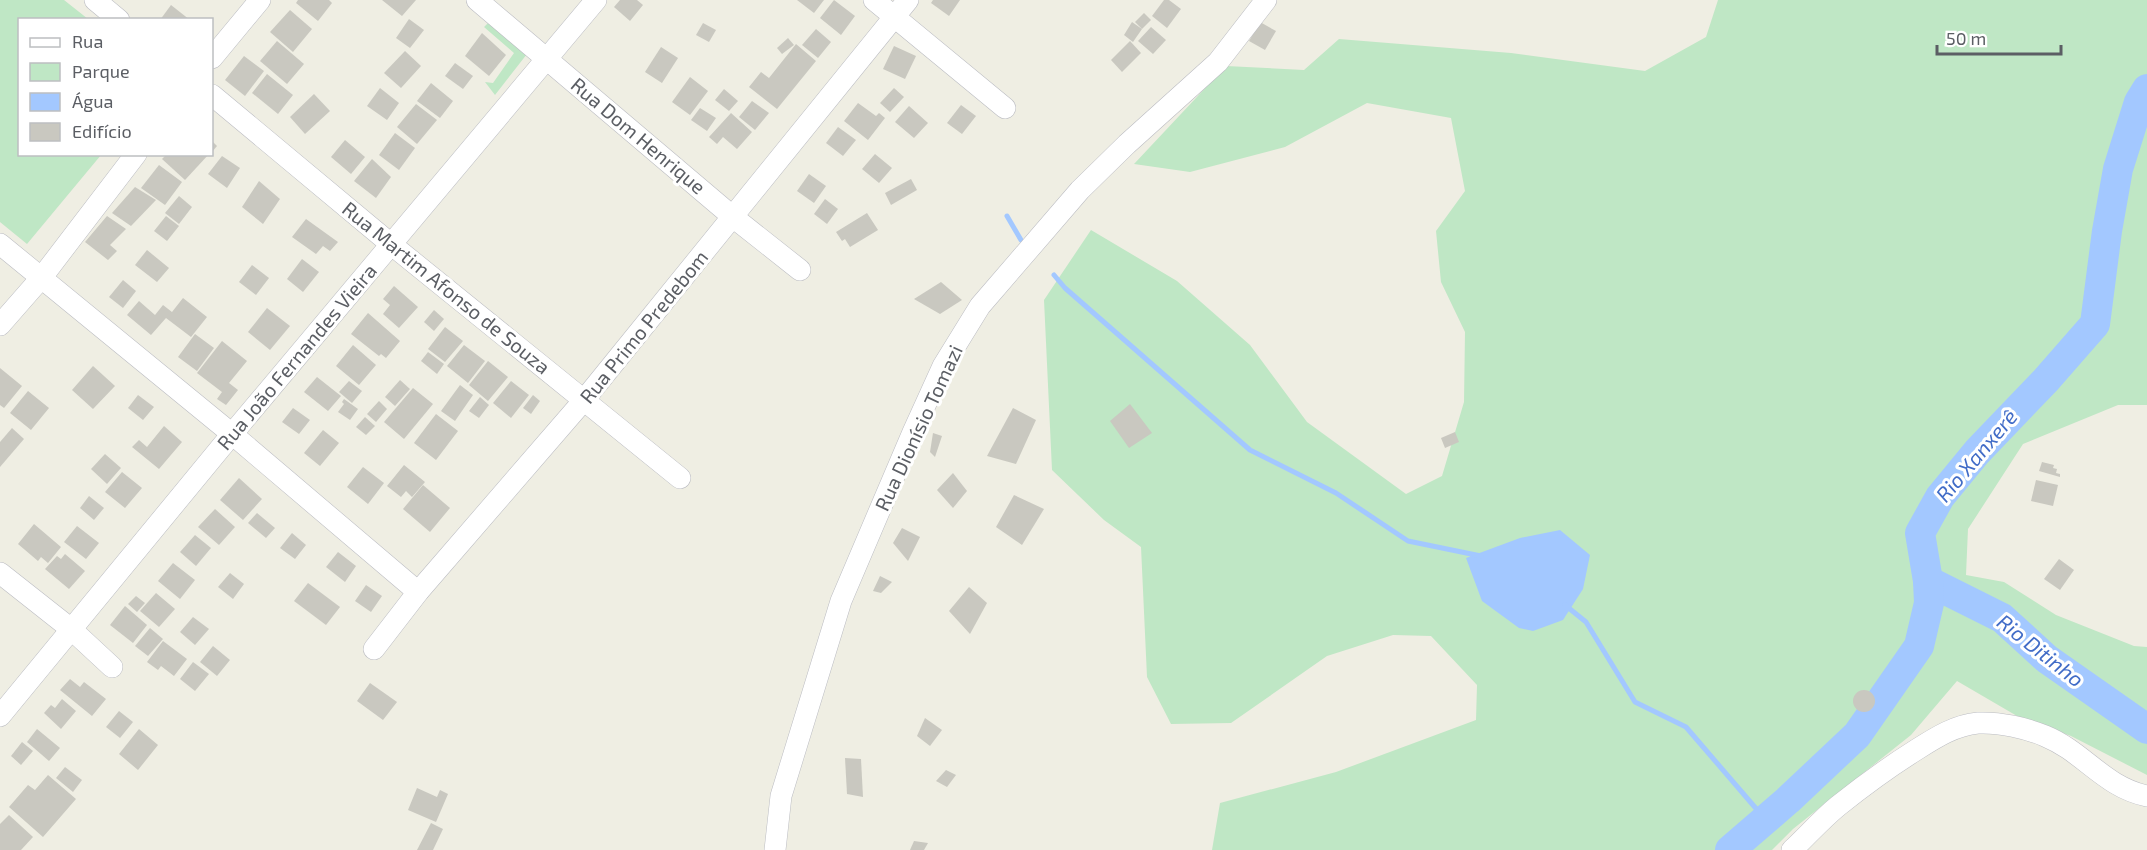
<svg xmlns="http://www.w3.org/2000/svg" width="2147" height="850" viewBox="0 0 2147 850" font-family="'Exo 2',sans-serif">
<rect width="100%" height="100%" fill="#efeee3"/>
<g fill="#bfe7c5">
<polygon points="0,0 64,0 88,19 20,20 20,154 101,155 27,244 0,222"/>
<polygon points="1718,0 2147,0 2147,405 2118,405 2023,444 1968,529 1966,575 2004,582 2056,615 2134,646 2147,647 2147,775 2071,736 2017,716 1957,681 1911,735 1793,829 1772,850 1212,850 1220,803 1336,772 1476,720 1477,685 1431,636 1393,635 1327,656 1231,723 1171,724 1147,677 1141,547 1104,520 1052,470 1044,300 1091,230 1177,281 1250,345 1307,422 1406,494 1442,476 1464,402 1465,332 1441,282 1436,231 1465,191 1451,118 1367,103 1285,147 1190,172 1134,164 1226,66 1304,70 1339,39 1511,53 1645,71 1706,37"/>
<polygon points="489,22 527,54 495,95 485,82 493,83 514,53 484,27"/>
</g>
<polygon fill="#a3c8ff" points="1560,530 1590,555 1583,589 1563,620 1533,631 1519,628 1482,601 1466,558 1520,538"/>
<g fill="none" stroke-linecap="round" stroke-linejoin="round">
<g stroke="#a3c8ff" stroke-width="5">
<polyline points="1007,216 1021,240"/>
<polyline points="1054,275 1065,288 1250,450 1336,493 1408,541 1481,556"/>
<polyline points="1565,605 1586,622 1635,702 1686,727 1765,819"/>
</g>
<g stroke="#a3c8ff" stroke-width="30">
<polyline points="1928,581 2002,618 2047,659 2147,729"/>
<polyline points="1730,850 1788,800 1857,735 1919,646 1929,603 1928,581 1920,533 1940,497 1977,452 2046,380 2095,324 2107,231 2118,169 2139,102 2147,89"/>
</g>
</g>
<g fill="#c9c8c0">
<polygon points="298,0 329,0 332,3 318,21 296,3"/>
<polygon points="382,0 416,0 402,16"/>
<polygon points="620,0 637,0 643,5 630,21 614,7"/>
<polygon points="797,0 824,0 814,13"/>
<polygon points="834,0 855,16 841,35 820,18"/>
<polygon points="933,0 960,0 949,16 931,3"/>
<polygon points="1164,0 1169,0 1181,9 1167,28 1152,16"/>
<polygon points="171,5 190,20 160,20"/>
<polygon points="290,10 312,29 293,52 270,32"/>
<polygon points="1144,13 1151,20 1142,29 1135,22"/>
<polygon points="409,19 424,30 410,48 396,38"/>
<polygon points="1132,22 1142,29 1133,42 1124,35"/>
<polygon points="1260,22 1276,31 1265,50 1249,41"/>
<polygon points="703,23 716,30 709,42 696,35"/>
<polygon points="1151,27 1166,40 1153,54 1138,41"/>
<polygon points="816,29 831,42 818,58 802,45"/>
<polygon points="482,33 506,55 489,76 465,56"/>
<polygon points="788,38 794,45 782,54 777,48"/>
<polygon points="277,41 304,64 287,84 260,61"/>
<polygon points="1130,41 1141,53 1122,72 1111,60"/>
<polygon points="796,44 816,61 777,109 749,87 761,72 769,78"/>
<polygon points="894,46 916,56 905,79 883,69"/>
<polygon points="661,47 678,58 662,83 645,72"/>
<polygon points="405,51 421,66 401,88 384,73"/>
<polygon points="244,56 264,71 245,96 225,80"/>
<polygon points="455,63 473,76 463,89 445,76"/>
<polygon points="267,74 293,95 278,114 252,93"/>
<polygon points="690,77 708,91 690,115 672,102"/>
<polygon points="431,83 453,101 440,118 417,101"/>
<polygon points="380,88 399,103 387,120 367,106"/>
<polygon points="894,88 904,97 890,112 880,103"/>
<polygon points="724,89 738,101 729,111 715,100"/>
<polygon points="314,94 330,111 305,134 290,117"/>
<polygon points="752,101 769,113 755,130 739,117"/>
<polygon points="858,103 876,116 879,113 885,118 868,140 844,121"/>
<polygon points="416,104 437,120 417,144 397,127"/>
<polygon points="961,105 976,116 962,134 947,123"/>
<polygon points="909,106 928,123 914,138 895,122"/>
<polygon points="700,108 716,118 707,131 691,120"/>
<polygon points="731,113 752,132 737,149 723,137 717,144 709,137"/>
<polygon points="838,127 856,140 843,156 826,143"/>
<polygon points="395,133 415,148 399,170 379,155"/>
<polygon points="345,140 365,157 351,174 331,157"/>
<polygon points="212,141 217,146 212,152"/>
<polygon points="167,154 209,154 185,180 162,159"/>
<polygon points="875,154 892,168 879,183 862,169"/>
<polygon points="222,156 240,168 227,188 208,174"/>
<polygon points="372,159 391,177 376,198 354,181"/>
<polygon points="159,165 182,182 165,205 141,188"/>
<polygon points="809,174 826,186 814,203 797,191"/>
<polygon points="911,179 917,190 891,205 885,193"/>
<polygon points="259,181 280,199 263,224 242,207"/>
<polygon points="135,187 156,200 131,226 112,213"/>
<polygon points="179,196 192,207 179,224 165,213"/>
<polygon points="825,199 838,209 827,224 814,214"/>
<polygon points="867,213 878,230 850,247 845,239 842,241 836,232"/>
<polygon points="107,216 126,229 110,245 117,251 108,260 85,242"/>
<polygon points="166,216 179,226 167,241 154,231"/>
<polygon points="306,219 338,242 330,251 323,246 316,254 292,237"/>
<polygon points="147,250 169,268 157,282 135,265"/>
<polygon points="302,259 319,272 303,292 287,279"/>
<polygon points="252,265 269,278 256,295 239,282"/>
<polygon points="123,280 136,291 123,308 109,297"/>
<polygon points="941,282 962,300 940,314 914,299"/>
<polygon points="394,286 418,307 399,328 383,314 390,305 383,299"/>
<polygon points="183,298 207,317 191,337 166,318 151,335 127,315 139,301 155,315 163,305 172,312"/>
<polygon points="267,308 290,326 270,350 248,332"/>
<polygon points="434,310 444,319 434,331 424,322"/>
<polygon points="368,313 400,341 386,358 381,354 379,356 351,334"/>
<polygon points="445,327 463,341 445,362 428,349"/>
<polygon points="195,334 214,348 197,371 178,357"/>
<polygon points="222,341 247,361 229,383 238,390 226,405 217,399 222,392 197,373"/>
<polygon points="353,345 376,365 359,385 336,366"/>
<polygon points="464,345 485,361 468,383 447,366"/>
<polygon points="428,352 444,364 437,374 421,361"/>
<polygon points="488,361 508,377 488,401 469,385"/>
<polygon points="93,366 115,386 93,409 72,390"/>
<polygon points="0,368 22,386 4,408 0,405"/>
<polygon points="317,377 341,396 328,411 304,392"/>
<polygon points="400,380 410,389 395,406 385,397"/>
<polygon points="349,381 362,391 352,403 339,392"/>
<polygon points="511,381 529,395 511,418 493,403"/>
<polygon points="460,385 473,395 455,421 441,411"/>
<polygon points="413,388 433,404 404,439 384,422"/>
<polygon points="28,391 49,408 31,430 10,413"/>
<polygon points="138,395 154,407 143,420 128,408"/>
<polygon points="533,395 540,401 531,414 523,408"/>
<polygon points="480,397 489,405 479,418 469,411"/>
<polygon points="344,399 358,409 350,420 338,412 344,404 342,402"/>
<polygon points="379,401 387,409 376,422 367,414"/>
<polygon points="1130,404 1152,433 1129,448 1110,421"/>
<polygon points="293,408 310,420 299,434 282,422"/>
<polygon points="1013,408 1036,420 1016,464 987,456"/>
<polygon points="436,414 458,431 436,460 414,443"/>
<polygon points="365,417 375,426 366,435 356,427"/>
<polygon points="164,426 182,442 159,469 132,447 139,440 147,447"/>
<polygon points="12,428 24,439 0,467 0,442"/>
<polygon points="323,430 339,443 320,466 304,453"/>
<polygon points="1455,432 1459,442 1445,448 1441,438"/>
<polygon points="933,433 942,436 935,457 930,452"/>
<polygon points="105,454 121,468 107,484 91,469"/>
<polygon points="2042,462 2054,465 2053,468 2057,469 2056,473 2060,474 2060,477 2039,471"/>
<polygon points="404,465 425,482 412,497 406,491 401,497 387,486"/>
<polygon points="363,467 384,483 368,504 347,487"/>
<polygon points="122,472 142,488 125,508 105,492"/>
<polygon points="953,473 967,491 953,508 937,490"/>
<polygon points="239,478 262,499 243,520 220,500"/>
<polygon points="2036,480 2058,485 2053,506 2031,501"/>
<polygon points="423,485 450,508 430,532 403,509"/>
<polygon points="1014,495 1044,509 1022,545 996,527"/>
<polygon points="89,496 104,508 94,520 80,508"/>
<polygon points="215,509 235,527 219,545 198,527"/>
<polygon points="257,513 275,528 266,538 248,523"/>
<polygon points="34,524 61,547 48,563 41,557 38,561 18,544"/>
<polygon points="77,526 99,543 86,559 64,542"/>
<polygon points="902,528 920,537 908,561 893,543"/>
<polygon points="292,533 306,545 295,559 280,548"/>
<polygon points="195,535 211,548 196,566 180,552"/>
<polygon points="338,552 356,566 345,582 326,567"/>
<polygon points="65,554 85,571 69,589 45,569 57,556 61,559"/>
<polygon points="2059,559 2074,570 2060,590 2044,579"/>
<polygon points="173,563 195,580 180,599 158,581"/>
<polygon points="230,573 244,584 233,599 218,587"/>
<polygon points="880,576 892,582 881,593 873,591"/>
<polygon points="308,583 340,607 326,625 294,601"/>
<polygon points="366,585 382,596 371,612 355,601"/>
<polygon points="969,587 987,603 970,634 949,611"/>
<polygon points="156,593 175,609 159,627 140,611"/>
<polygon points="136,596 145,603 137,612 128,604"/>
<polygon points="125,606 147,625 133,643 110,625"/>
<polygon points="193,617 209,629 195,645 180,632"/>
<polygon points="150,628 163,639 148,656 135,646"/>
<polygon points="163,641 187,659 174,676 161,666 158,670 147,662"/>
<polygon points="213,646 230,660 217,676 200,662"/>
<polygon points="193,662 209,674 195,691 180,679"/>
<polygon points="70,679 80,687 84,682 106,699 92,716 60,690"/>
<polygon points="370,683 397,702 383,720 357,701"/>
<circle cx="1864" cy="701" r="11"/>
<polygon points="62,699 76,711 61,729 44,713 51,705 55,708"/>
<polygon points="119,711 133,722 120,738 106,727"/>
<polygon points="925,718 942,730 930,746 917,736"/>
<polygon points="37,729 60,748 49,761 27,742"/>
<polygon points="139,729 158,745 138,770 119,754"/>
<polygon points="22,742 33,751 21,765 11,756"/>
<polygon points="845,758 861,759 863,797 847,794"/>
<polygon points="65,767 82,780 73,792 56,778"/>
<polygon points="946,770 956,775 947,787 936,781"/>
<polygon points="48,775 76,799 43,837 9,807 28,785 35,790"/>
<polygon points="417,788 437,797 440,790 448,794 436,822 408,810"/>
<polygon points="9,815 33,837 21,850 0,850 0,824"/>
<polygon points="431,823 443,829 433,850 417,850"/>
<polygon points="914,841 928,843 924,850 910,850"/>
</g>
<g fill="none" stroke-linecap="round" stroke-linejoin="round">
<g stroke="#bbbcc2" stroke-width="22">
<g id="minor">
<polyline points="95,0 119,20"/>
<polyline points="477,0 733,217 800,270"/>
<polyline points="874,0 1005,108"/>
<polyline points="212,58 260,0"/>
<polyline points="212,95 392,245 680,478"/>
<polyline points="0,244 232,434 418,592"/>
<polyline points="0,325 42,277 136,154"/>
<polyline points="0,573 71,629 112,667"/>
<polyline points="374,649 418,592 584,400 908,0"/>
<polyline points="0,716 232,434 596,0"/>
<polyline points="775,850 781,796 841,601 913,432 943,366 980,306 1080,190 1127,144 1218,62 1266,0"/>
<path d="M1792,850C1807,836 1822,819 1838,806C1863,786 1889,767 1916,750C1935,738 1955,725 1978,723C2000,722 2026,728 2045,736C2084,752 2104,787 2147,796"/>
</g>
</g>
<use href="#minor" stroke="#fff" stroke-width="21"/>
</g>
<g text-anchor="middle" stroke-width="6" stroke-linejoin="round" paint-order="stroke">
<g font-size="20" fill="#5b5e64" stroke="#fff">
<text transform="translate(638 136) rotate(40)" y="7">Rua Dom Henrique</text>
<text transform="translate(446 288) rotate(39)" y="7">Rua Martim Afonso de Souza</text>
<text transform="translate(644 327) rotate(-51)" y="7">Rua Primo Predebom</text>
<text transform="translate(297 357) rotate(-50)" y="7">Rua João Fernandes Vieira</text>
<text transform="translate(919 428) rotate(-65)" y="7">Rua Dionísio Tomazi</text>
</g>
<g font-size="21" font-style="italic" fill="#416cc7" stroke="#fff">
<text transform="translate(1977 456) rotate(-50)" y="7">Rio Xanxerê</text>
<text transform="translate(2040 651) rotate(38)" y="7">Rio Ditinho</text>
</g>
</g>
<rect x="18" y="18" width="195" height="138" fill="#ffffff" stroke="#bdbfc1" stroke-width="1.5"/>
<rect x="30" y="38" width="30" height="9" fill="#ffffff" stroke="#bdbfc1" stroke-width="1.5"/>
<text x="72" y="48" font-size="18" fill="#5b5e64">Rua</text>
<rect x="30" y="63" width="30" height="18" fill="#bfe7c5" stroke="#bdbfc1" stroke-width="1.5"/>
<text x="72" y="78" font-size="18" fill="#5b5e64">Parque</text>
<rect x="30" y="93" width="30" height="18" fill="#a3c8ff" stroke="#bdbfc1" stroke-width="1.5"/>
<text x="72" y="108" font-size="18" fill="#5b5e64">Água</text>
<rect x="30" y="123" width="30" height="18" fill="#c9c8c0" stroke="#bdbfc1" stroke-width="1.5"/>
<text x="72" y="138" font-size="18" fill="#5b5e64">Edifício</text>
<path d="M1937 45v9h124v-9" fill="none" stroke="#5b5e64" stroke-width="3"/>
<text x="1946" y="45" font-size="18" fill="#5b5e64" stroke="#ffffff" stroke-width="4.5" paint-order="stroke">50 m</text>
</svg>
